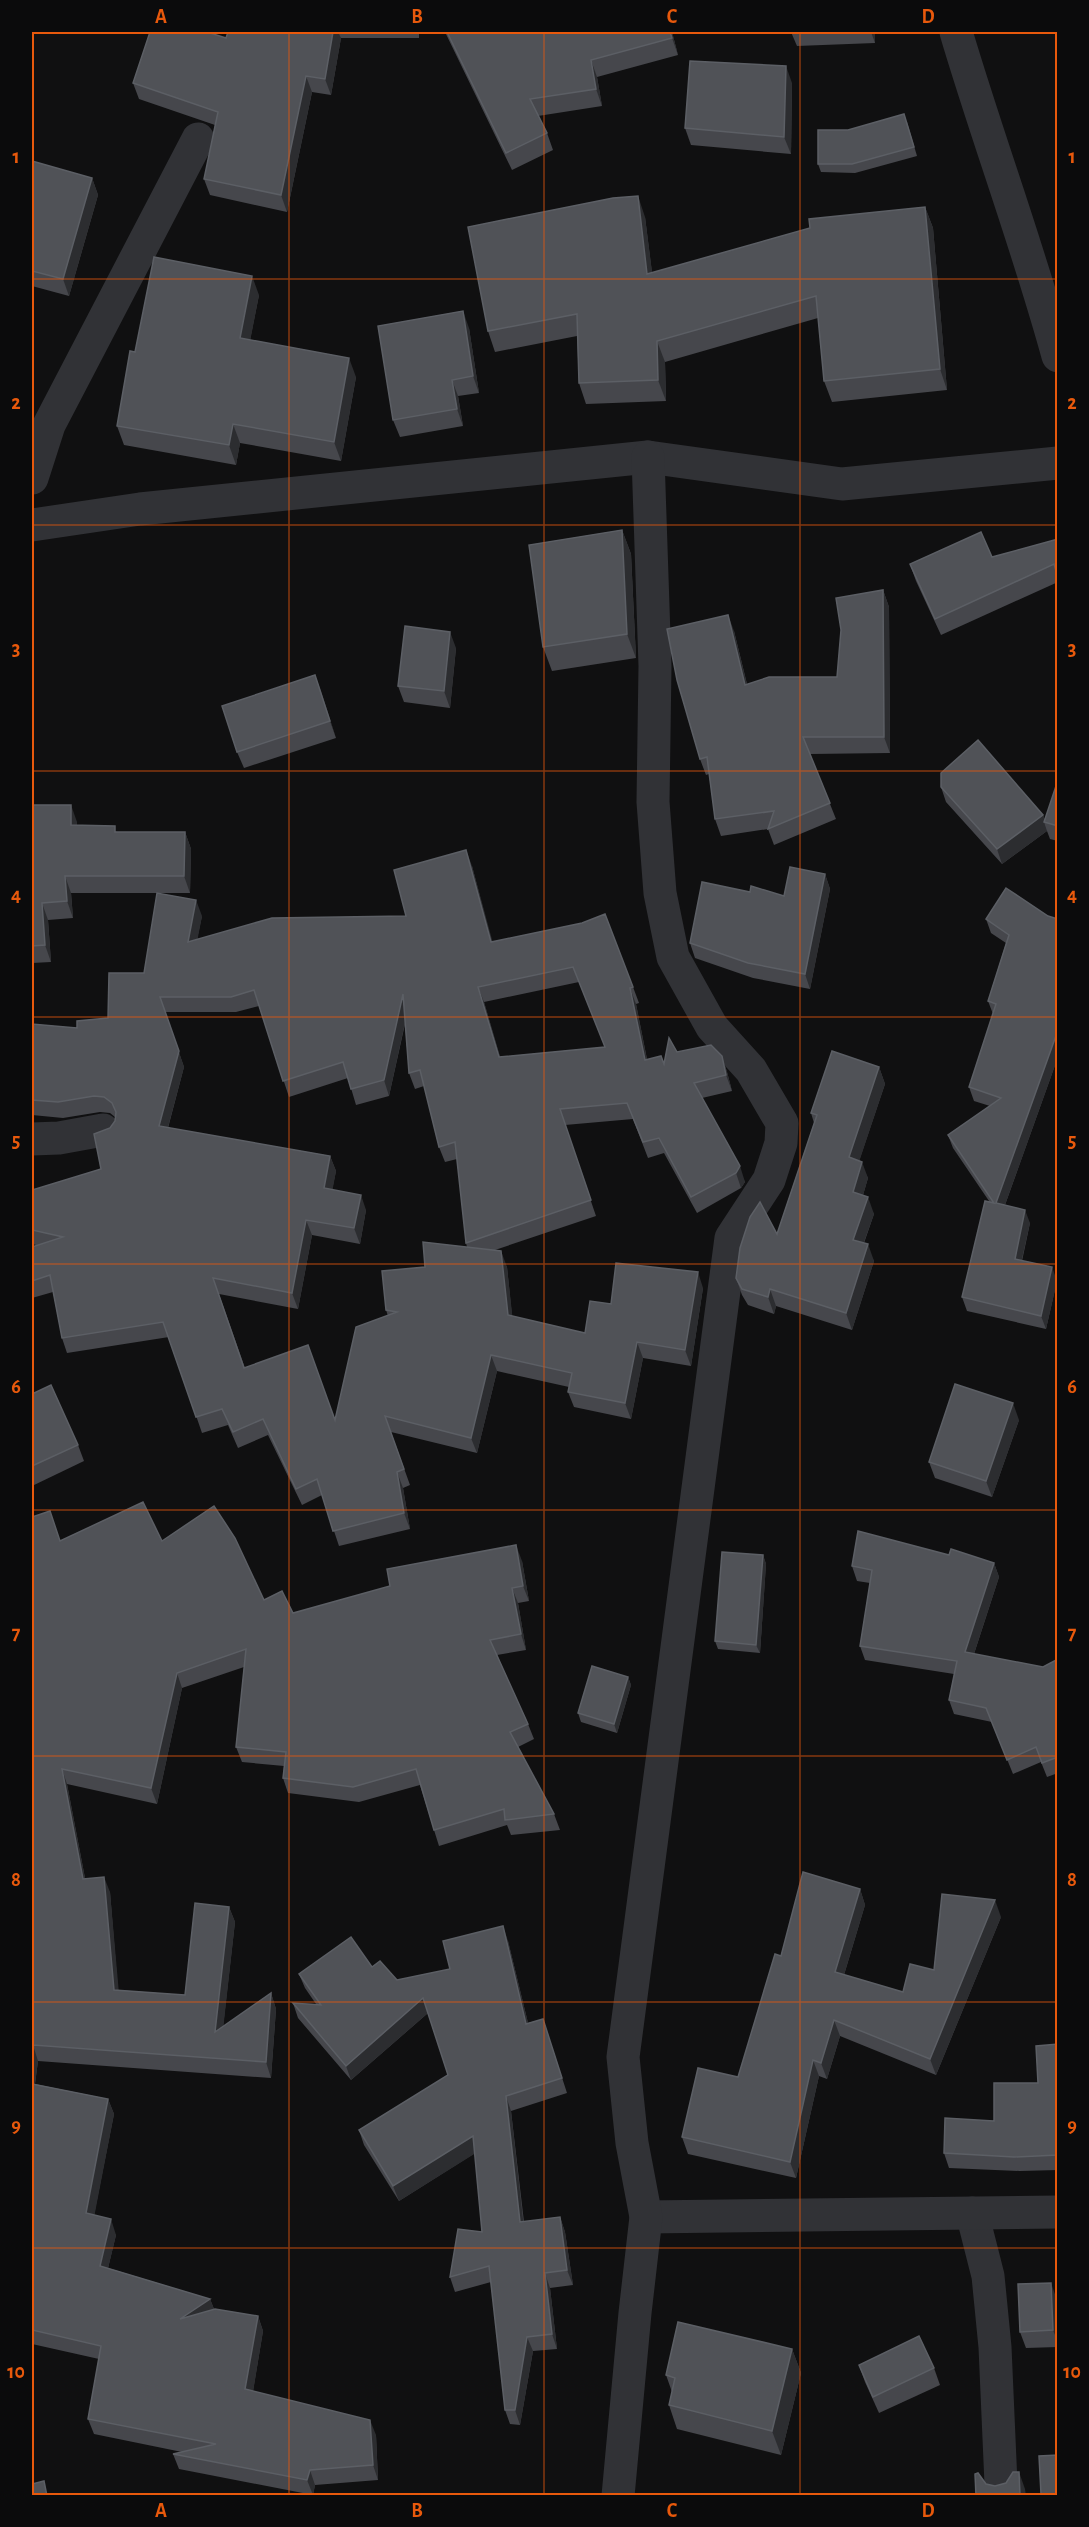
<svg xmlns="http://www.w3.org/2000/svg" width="1089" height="2527" viewBox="0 0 1089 2527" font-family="'Alegreya Sans',sans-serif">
<rect width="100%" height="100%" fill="#101011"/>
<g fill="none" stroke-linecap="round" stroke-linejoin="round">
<g stroke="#313236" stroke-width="33">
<path d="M956,32C988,140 1028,246 1058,356"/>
<polyline points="32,478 49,425 198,139"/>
<polyline points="32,525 140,509 648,457 842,484 1058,463"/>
<polyline points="32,1139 59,1138 103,1130"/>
<polyline points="972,2213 988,2276 995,2347 1001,2484"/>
<polyline points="646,2217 1058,2212"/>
<polyline points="618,2496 635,2313 646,2217 632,2143 623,2057 731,1238 769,1180 781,1143 782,1123 751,1070 712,1027 673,957 660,893 653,802 655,666 648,457"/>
</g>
</g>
<g fill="#46474c" fill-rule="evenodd">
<polygon points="228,32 419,32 419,38 341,38 331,95 312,92 287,212 210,195 204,179 215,125 139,99 133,83 226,38"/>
<polygon points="445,32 672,32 678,55 597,77 602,106 538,116 547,133 553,150 512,170"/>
<polygon points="791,32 875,32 875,43 797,46"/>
<polygon points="792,83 791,154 691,145 685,128"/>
<polygon points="907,122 917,156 855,173 821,172 818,164 848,130"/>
<polygon points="32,161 92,178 98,195 69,296 32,286"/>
<polygon points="925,207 933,228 947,390 832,402 824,381 818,318 665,362 666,401 586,404 579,383 577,336 495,352 488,331 645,217 652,273"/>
<polygon points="259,295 250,340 356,377 341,461 240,443 236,465 124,445 117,426 135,352"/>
<polygon points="469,328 479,393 458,396 463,426 400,437 393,420"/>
<polygon points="622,530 631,554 636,658 552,671 543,647"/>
<polygon points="1058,539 1058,582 941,635 916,581 910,564 992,557"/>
<polygon points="883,590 889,607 890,753 810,754 836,819 774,845 768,829 721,836 715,819 709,774 706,775 700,759 734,631 747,684 837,677"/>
<polygon points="456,648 450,708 404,702 398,686"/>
<polygon points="315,675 336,738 244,768 237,752"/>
<polygon points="1058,780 1058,841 1050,839 1047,831 1002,864 946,802 941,787 1043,815 1045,820"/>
<polygon points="32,805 77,822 77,825 118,832 185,832 191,849 190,893 71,893 73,918 48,920 51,962 32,963"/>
<path d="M472,866L492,942L582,923L633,987L639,1003L636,1004L647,1059L664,1064L677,1052L722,1056L727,1072L732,1091L702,1098L745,1182L741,1188L697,1213L664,1153L648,1158L633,1119L565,1125L596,1216L495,1250L507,1267L512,1316L585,1333L611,1304L703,1288L691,1366L643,1358L631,1419L574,1407L568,1392L569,1387L497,1371L477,1453L391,1432L410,1485L403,1488L410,1529L339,1546L322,1495L302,1505L268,1435L238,1448L228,1425L202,1433L169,1337L67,1353L62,1338L53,1292L32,1298V1247L36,1245L32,1244V1190L101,1169L110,1128L115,1121V1117L110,1113L100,1112L63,1118L32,1115V1024L77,1028L108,1018L144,973L202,916L197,939L406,916ZM579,982L605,1047L500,1057L484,1002ZM259,1006L289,1097L348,1078L356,1105L389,1096L405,1024L409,1073L415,1089L424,1086L439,1147L445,1162L457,1159L466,1243L467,1247L425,1267L386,1310L388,1316L335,1420L245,1368L219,1294L298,1309L312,1235L360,1244L366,1210L332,1190L336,1171L330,1156L168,1128L184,1067L165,1012H236Z"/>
<polygon points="825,874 830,889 810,989 753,978 695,958 690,943 784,896"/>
<polygon points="1006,888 1058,1057 1005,1205 1030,1223 1022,1261 1057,1281 1046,1329 967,1311 962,1297 989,1201 953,1148 948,1135 990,1106 974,1101 969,1087 993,1014 988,1001 1006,943 991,933 986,919"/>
<polygon points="879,1067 885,1084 859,1161 868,1178 863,1195 874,1214 864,1243 874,1261 852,1330 776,1306 774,1314 748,1305 742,1295 736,1278 777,1234 814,1123 811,1113"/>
<polygon points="32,1394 78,1445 84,1461 32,1486"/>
<polygon points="1019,1420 992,1497 935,1478 929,1462"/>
<polygon points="32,1517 61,1541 162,1541 264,1600 293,1613 522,1561 529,1601 518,1603 526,1650 497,1655 528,1724 534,1739 518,1747 554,1814 560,1830 511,1835 507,1825 439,1846 434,1830 420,1785 359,1802 288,1793 283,1778 284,1766 242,1762 236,1747 244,1667 182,1688 157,1804 67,1784 85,1878 110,1892 118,1990 185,1995 229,1907 235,1922 223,2027 271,1993 276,2009 271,2078 38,2061 35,2084 108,2099 114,2114 94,2215 116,2235 108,2268 210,2299 214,2309 258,2316 263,2331 253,2391 376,2435 378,2480 315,2485 313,2495 179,2469 173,2454 182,2452 94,2434 88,2419 99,2359 32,2344"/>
<polygon points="763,1555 766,1564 760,1653 718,1649 715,1641"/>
<polygon points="949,1555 994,1563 999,1577 974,1654 1043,1667 1058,1659 1058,1773 1047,1777 1041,1762 1013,1774 992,1722 954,1714 949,1700 954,1674 865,1660 860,1646 870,1583 857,1581 852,1566"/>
<polygon points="628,1677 631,1685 617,1733 581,1722 578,1713"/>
<polygon points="860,1889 865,1905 844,1975 903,1992 934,1970 1001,1917 936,2075 840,2036 827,2079 819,2076 796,2178 688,2154 682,2137 738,2077 781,1956"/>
<polygon points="508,1941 528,2023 543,2019 567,2093 511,2111 524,2222 560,2217 565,2232 573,2285 550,2288 557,2349 533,2351 520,2425 510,2424 505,2410 491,2282 455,2292 450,2277 482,2232 475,2153 399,2201 364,2145 359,2130 448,2075 428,2013 351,2080 298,2018 293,2003 316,2004 305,1988 299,1974 372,1967 397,1980 450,1969"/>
<polygon points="1058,2044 1058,2170 1020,2171 949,2168 944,2153 994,2121 1038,2083"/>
<polygon points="1057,2300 1058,2347 1026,2348 1020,2332"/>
<polygon points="792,2349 801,2373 781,2455 677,2429 669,2405 672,2392 666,2375"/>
<polygon points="859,2365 934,2368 940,2385 879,2413 865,2382"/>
<polygon points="1058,2455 1058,2496 1042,2496 1041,2494"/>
</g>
<g fill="#2c2d30">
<polygon points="333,32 338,32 341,38 331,95 325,79"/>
<polygon points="670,32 672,32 678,55 672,38"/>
<polygon points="871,32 875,32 875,43"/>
<polygon points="591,60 597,77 602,106 596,89"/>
<polygon points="786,66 792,83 791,154 784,137"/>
<polygon points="306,76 312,92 287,212 281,195"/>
<polygon points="92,178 98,195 69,296 63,279"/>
<polygon points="638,196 645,217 655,295 647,274"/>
<polygon points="925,207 933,228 947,390 940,369"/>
<polygon points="252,276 259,295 247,357 240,338"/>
<polygon points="463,311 469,328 479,393 473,376"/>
<polygon points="657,341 665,362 666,401 658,380"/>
<polygon points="349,358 356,377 341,461 334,442"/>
<polygon points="452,380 458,396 463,426 457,409"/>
<polygon points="233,424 240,443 236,465 229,445"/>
<polygon points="622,530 631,554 636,658 627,634"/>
<polygon points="883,590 889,607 890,753 884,737"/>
<polygon points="728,615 734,631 751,701 745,685"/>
<polygon points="450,632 456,648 450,708 444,691"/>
<polygon points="315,675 321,691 336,738 330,721"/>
<polygon points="71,805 77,822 77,842 71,825"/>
<polygon points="1043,815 1046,823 1044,822 1047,831 1002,864 997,849"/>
<polygon points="185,832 191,849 190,893 184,876"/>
<polygon points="466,850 472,866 497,958 491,942"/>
<polygon points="825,874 830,889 810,989 805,974"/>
<polygon points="65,876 71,893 73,918 67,901"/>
<polygon points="196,900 202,916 194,958 188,942"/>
<polygon points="42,903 48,920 51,962 45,945"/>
<polygon points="478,987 484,1002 505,1073 499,1057"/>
<polygon points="630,988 636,1004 650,1075 645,1060"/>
<polygon points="403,994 408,1009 389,1096 384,1080"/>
<polygon points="160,997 184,1067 164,1142 159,1126"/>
<polygon points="1058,1030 1058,1057 1001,1216 996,1203"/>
<polygon points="722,1056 727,1072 732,1091 726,1075"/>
<polygon points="879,1067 885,1084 855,1174 849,1157"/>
<polygon points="330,1156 336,1171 330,1204 324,1188"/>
<polygon points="862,1162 868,1178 859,1209 853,1192"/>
<polygon points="740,1166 745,1182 741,1188 736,1173"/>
<polygon points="361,1195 366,1210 360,1244 354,1228"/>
<polygon points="868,1197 874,1214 859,1256 853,1240"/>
<polygon points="1025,1210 1030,1223 1019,1272 1015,1259"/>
<polygon points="306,1220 312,1235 298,1309 292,1293"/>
<polygon points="868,1244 874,1261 852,1330 846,1313"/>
<polygon points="501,1251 507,1267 514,1331 508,1315"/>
<polygon points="1052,1267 1057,1281 1046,1329 1041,1316"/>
<polygon points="698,1272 703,1288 691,1366 685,1350"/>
<polygon points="770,1289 776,1306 774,1314 768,1297"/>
<polygon points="637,1342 643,1358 631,1419 625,1403"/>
<polygon points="491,1355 497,1371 477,1453 471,1438"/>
<polygon points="1013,1403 1019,1420 992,1497 986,1481"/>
<polygon points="397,1472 403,1488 410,1529 404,1513"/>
<polygon points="516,1545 522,1561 529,1601 523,1586"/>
<polygon points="763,1555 766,1564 760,1653 756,1645"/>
<polygon points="994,1563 999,1577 970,1666 965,1652"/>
<polygon points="512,1588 518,1603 526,1650 521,1634"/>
<polygon points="177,1673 182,1688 157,1804 151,1788"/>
<polygon points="628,1677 631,1685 617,1733 614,1724"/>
<polygon points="62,1769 67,1784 88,1894 83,1879"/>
<polygon points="104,1877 110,1892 120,2005 114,1990"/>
<polygon points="860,1889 865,1905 840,1988 835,1972"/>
<polygon points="995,1900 1001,1917 936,2075 930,2059"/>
<polygon points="229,1907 235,1922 221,2048 215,2032"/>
<polygon points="503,1926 508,1941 532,2039 526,2024"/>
<polygon points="271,1993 276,2009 271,2078 266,2062"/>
<polygon points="423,1998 428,2013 351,2080 346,2066"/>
<polygon points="834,2020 840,2036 827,2079 821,2063"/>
<polygon points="33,2045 38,2061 33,2098 32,2094 32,2054"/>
<polygon points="813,2060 819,2076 796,2178 790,2162"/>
<polygon points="506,2096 511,2111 525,2237 520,2222"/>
<polygon points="108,2099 114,2114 92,2228 86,2213"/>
<polygon points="473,2136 479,2151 399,2201 393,2186"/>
<polygon points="560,2217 565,2232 573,2285 567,2270"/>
<polygon points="111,2219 116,2235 105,2281 100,2266"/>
<polygon points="545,2273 550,2288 557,2349 552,2334"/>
<polygon points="1051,2283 1057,2300 1058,2343 1053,2330"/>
<polygon points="210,2299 216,2314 180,2319"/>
<polygon points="258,2316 263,2331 251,2404 245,2389"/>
<polygon points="527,2337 533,2351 520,2425 515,2410"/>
<polygon points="792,2349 801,2373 781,2455 772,2431"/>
<polygon points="370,2420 376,2435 378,2480 373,2465"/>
<polygon points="310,2470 315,2485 313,2495 307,2480"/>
<polygon points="1019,2472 1025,2489 1026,2496 1020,2496"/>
</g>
<g fill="#505257" stroke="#5c5f65" stroke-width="1.5" fill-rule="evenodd">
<polygon points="150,32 207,32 226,38 228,32 333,32 325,79 306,76 281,195 204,179 218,112 133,83"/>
<polygon points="447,32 670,32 672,38 591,60 596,89 530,99 547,133 506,153"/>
<polygon points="690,61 786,66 784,137 685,128"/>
<polygon points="904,114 914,147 852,164 818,164 818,130 848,130"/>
<polygon points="32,161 92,178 63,279 32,271"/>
<polygon points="638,196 647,274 810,228 809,219 925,207 940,369 824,381 816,296 657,341 658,380 579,383 577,314 488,331 468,227 613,198"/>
<polygon points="154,257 252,276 240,338 349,358 334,442 233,424 229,445 117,426 130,351 135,352"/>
<polygon points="463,311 473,376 452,380 457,409 393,420 378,326"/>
<polygon points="622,530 627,634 543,647 529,545"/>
<polygon points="981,532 992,557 1058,539 1058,578 1054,564 935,619 910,564"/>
<polygon points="883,590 884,737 803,737 830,803 768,829 774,811 715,819 707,757 700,759 677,680 667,629 728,615 745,685 769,677 837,677 841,630 836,598"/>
<polygon points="405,626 450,632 444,691 398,686"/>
<polygon points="315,675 330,721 237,752 222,706"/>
<polygon points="978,740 1043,815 997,849 941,787 941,773"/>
<polygon points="1058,780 1058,826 1044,822"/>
<polygon points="32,805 71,805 71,825 115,826 115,832 185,832 184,876 65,876 67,901 42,903 45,945 32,946"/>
<path d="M466,850L491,942L582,923L605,914L633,987L630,988L645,1060L661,1056L664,1064L669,1038L677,1052L711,1045L722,1056L726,1075L694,1083L740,1166L736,1173L691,1197L659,1138L643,1142L627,1103L560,1109L591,1200L466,1243L455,1142L439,1147L420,1070L409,1073L403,994L384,1080L351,1089L343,1062L283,1081L254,990L231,997H160L179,1051L159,1126L330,1156L324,1188L361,1195L354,1228L306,1220L292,1293L213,1278L244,1368L308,1345L335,1420L356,1327L397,1312L386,1310L382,1271L425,1267L423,1242L501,1251L508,1315L585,1333L590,1301L611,1304L616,1263L698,1272L685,1350L637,1342L625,1403L568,1392L572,1373L491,1355L471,1438L385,1416L404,1469L397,1472L404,1513L333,1531L317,1479L296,1489L263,1419L233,1432L222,1409L196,1417L163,1322L62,1338L50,1275L32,1281V1247L63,1237L32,1230V1190L101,1169L94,1134L110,1128L115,1121L116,1112L112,1103L104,1097L94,1096L58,1102L32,1100V1024L77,1028V1021L108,1018L109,973H144L157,893L196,900L188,942L272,918L406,916L394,870ZM573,967L605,1047L499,1057L478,987Z"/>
<polygon points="790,867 825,874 805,974 748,963 690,943 702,882 750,892 751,886 784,896"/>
<polygon points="1006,888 1048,916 1058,919 1058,1030 996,1203 1025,1210 1015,1259 1052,1267 1041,1316 962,1297 985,1201 994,1203 948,1135 1001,1098 969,1087 996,1004 988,1001 1009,935 986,919"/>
<polygon points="832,1051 879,1067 849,1157 862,1162 853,1192 868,1197 853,1240 868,1244 846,1313 770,1289 768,1297 742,1289 736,1278 740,1248 750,1217 760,1202 777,1234 817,1115 811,1113"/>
<polygon points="955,1384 1013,1403 986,1481 929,1462"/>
<polygon points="51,1385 78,1445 32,1466 32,1394"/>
<polygon points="143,1502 162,1541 214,1506 235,1538 264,1600 282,1591 293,1613 390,1586 387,1569 516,1545 523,1586 512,1588 521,1634 490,1640 528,1724 510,1732 554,1814 505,1820 504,1809 434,1830 416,1769 353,1787 283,1778 286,1752 236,1747 246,1649 177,1673 151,1788 62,1769 83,1879 104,1877 114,1990 185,1995 195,1903 229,1907 215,2032 271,1993 266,2062 33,2045 32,2054 32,1517 50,1511 60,1541"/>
<polygon points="858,1531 949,1555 951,1549 994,1563 965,1652 1043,1667 1058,1659 1058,1757 1042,1763 1036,1747 1007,1760 986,1708 949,1700 957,1661 860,1646 872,1570 852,1566"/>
<polygon points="722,1552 763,1555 756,1645 715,1641"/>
<polygon points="592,1666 628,1677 614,1724 578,1713"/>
<polygon points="803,1872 860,1889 835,1972 903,1992 910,1964 934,1970 942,1894 995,1900 930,2059 834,2020 821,2063 813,2060 790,2162 682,2137 698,2068 738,2077 775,1954 781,1956"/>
<polygon points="503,1926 526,2024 543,2019 562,2078 506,2096 520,2222 560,2217 567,2270 545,2273 552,2334 527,2337 515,2410 505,2410 489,2266 450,2277 458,2229 482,2232 473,2136 393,2186 359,2130 448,2075 423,1998 346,2066 293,2003 321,2005 299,1974 351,1937 372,1967 380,1961 397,1980 450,1969 443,1941"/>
<polygon points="1058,2044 1058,2155 1014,2157 944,2153 945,2118 994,2121 994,2083 1038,2083 1036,2046"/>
<polygon points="32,2084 108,2099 86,2213 111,2219 100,2266 210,2299 180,2319 215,2309 258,2316 245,2389 370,2420 373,2465 310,2470 307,2480 173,2454 216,2444 88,2419 101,2346 32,2330"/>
<polygon points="1051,2283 1053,2330 1020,2332 1018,2284"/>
<polygon points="678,2322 792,2349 772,2431 669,2405 675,2378 666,2375"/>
<polygon points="919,2336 934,2368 873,2397 859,2365"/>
<polygon points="1058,2455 1058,2494 1041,2494 1039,2456"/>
<polygon points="1013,2472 1019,2472 1020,2496 976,2496 975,2474 978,2473 986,2484 995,2486 1006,2483"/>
<polygon points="44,2481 47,2496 32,2496 32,2484"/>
</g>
<path fill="none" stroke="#e8590c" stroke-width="1.5" stroke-opacity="0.55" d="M289,32V2496M544,32V2496M800,32V2496M32,279H1058M32,525H1058M32,771H1058M32,1017H1058M32,1264H1058M32,1510H1058M32,1756H1058M32,2002H1058M32,2248H1058"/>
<rect width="1089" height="2527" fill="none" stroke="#0b0b0c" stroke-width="66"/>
<rect x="33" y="33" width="1023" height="2461" fill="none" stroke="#e8590c" stroke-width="2"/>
<g font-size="20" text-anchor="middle" font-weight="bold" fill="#e8590c">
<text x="161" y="23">A</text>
<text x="417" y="23">B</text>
<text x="672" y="23">C</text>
<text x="928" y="23">D</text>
<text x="16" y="163">1</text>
<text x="1072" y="163">1</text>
<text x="16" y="409">2</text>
<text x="1072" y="409">2</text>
<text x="16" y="655">3</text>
<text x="1072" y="655">3</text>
<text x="16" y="901">4</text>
<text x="1072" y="901">4</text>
<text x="16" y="1147">5</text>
<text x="1072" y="1147">5</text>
<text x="16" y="1393">6</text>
<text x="1072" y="1393">6</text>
<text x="16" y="1639">7</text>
<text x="1072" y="1639">7</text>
<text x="16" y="1886">8</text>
<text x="1072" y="1886">8</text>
<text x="16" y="2132">9</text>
<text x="1072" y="2132">9</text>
<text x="16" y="2378">10</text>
<text x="1072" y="2378">10</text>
<text x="161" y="2517">A</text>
<text x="417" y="2517">B</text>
<text x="672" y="2517">C</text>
<text x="928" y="2517">D</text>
</g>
</svg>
